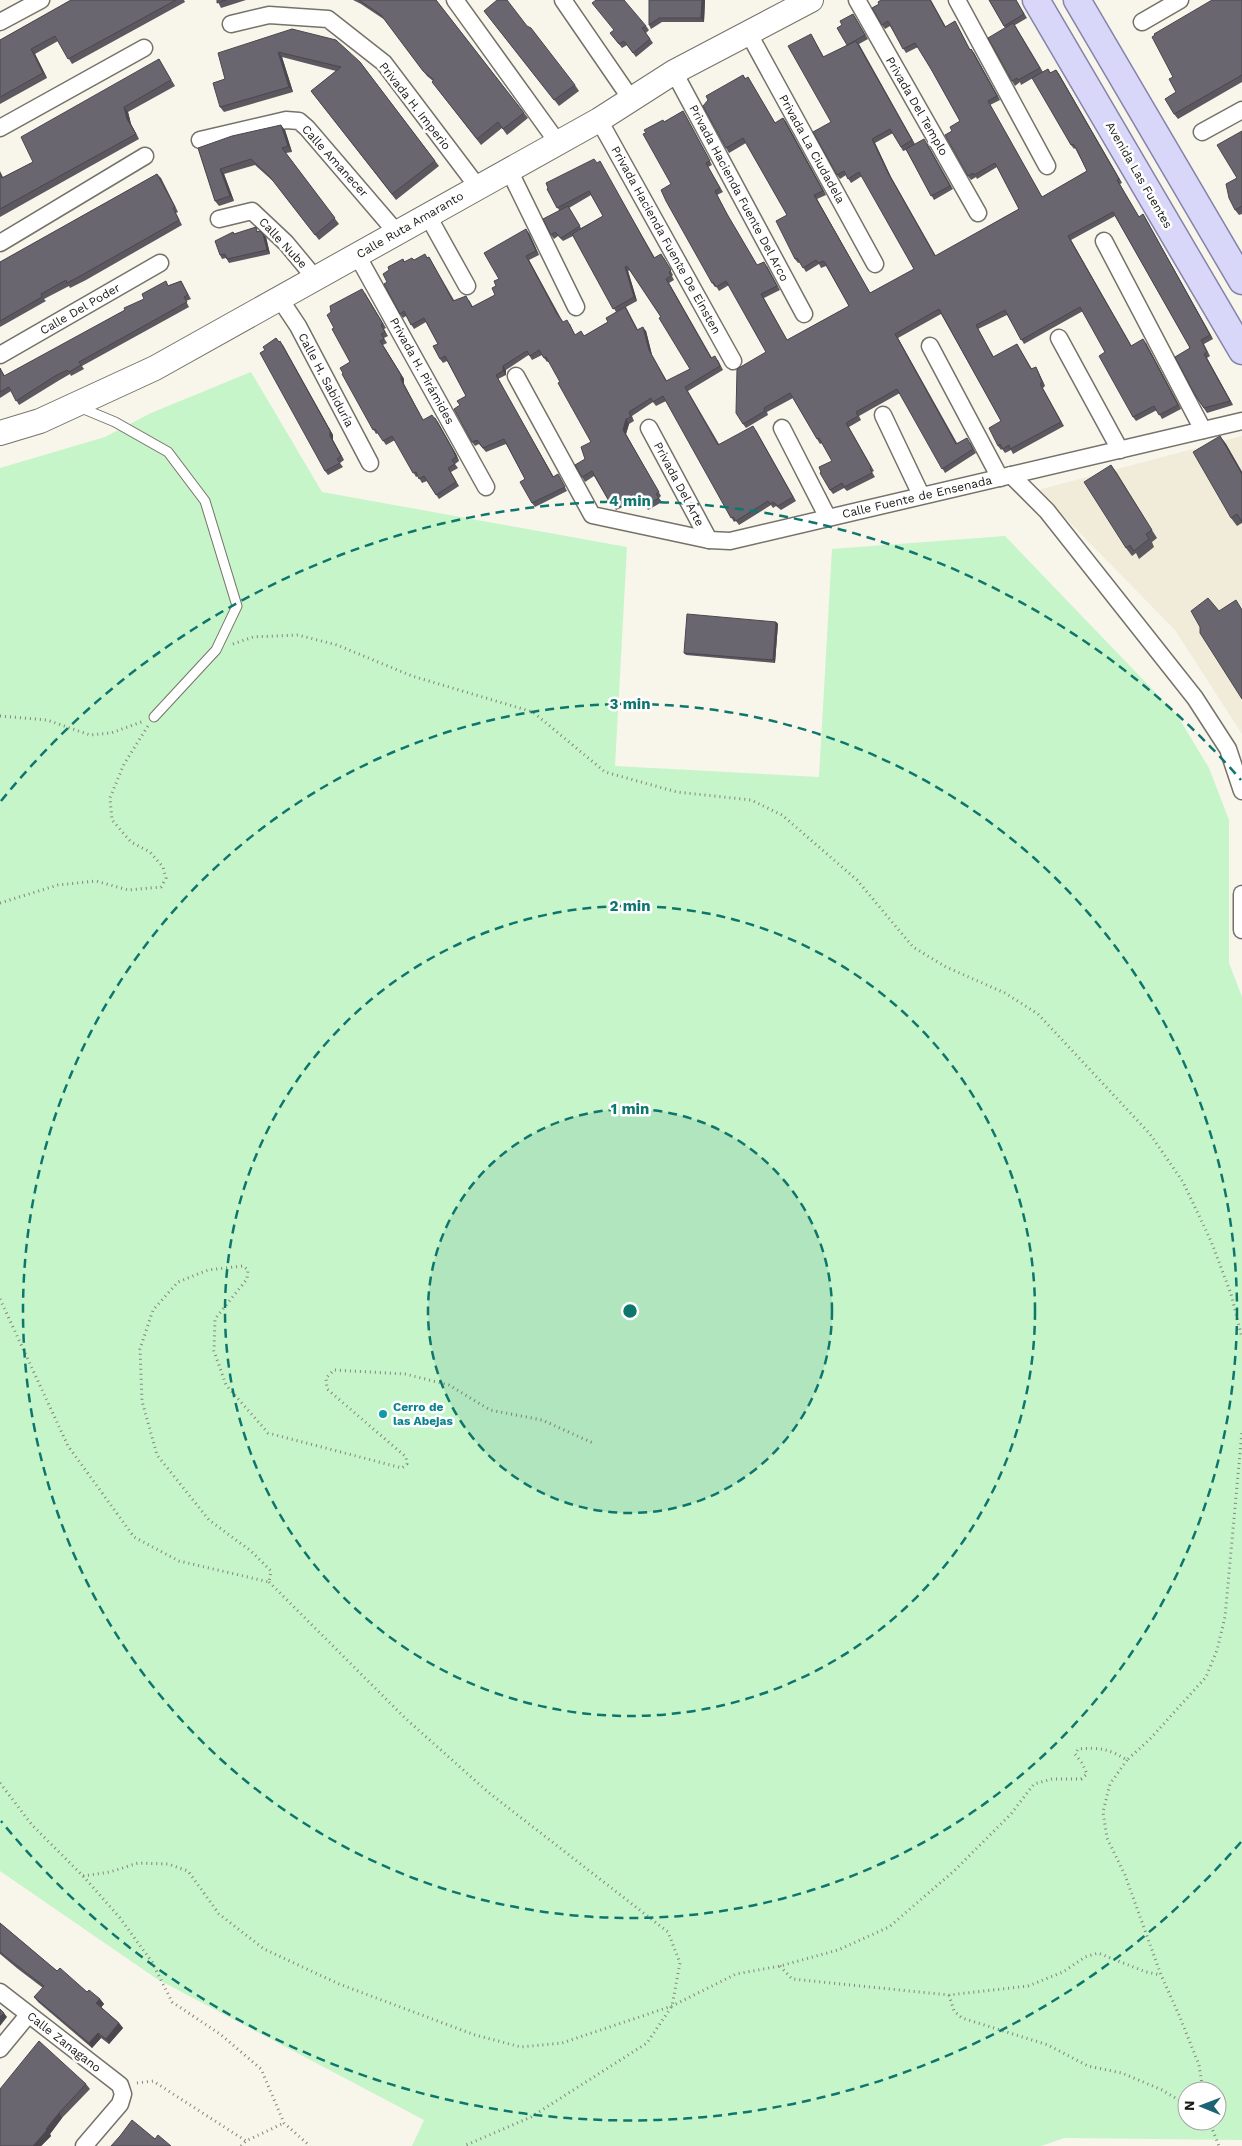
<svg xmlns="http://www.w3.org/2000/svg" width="1242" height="2146" viewBox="0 0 1242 2146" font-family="'Work Sans',sans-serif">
<rect width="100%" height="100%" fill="#f8f5eb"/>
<polygon fill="#f1ebd9" points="1242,436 1242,734 1175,630 1038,490"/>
<path fill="#c6f5c9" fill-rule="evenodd" d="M251,372L322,492L627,547L615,766L819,777L832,549L1005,536L1177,715L1209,768L1229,820V963L1242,997V2140L1064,2138L1041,2146H412L424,2120L157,1979L0,1871V468L105,437L151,413ZM1187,2091H1217V2121H1187Z"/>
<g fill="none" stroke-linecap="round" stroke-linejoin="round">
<g stroke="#767269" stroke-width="11">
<polyline id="service" points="79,407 115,422 168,452 205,501 237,606 216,650 154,717"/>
</g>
<g stroke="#767269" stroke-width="19">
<g id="minor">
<polyline points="455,0 558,143"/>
<polyline points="563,0 631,99"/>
<polyline points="857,0 978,213"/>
<polyline points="957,0 1047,166"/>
<polyline points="0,22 41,0"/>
<polyline points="1142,22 1180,0"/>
<polyline points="231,24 269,15 328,19 384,63 477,186"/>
<polyline points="749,34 875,264"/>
<polyline points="674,72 804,314"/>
<polyline points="599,120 733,361"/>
<polyline points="0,128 144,48"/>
<polyline points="1202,132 1242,110"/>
<polyline points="200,140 286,120 299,121 307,128 397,233"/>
<polyline points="509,170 576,307"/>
<polyline points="428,216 467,286"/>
<polyline points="219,219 252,211 286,243 315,278"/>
<polyline points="1104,241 1203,430"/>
<polyline points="0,243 145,156"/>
<polyline points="357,255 486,487"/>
<polyline points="280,299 298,326 370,463"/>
<polyline points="1059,338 1120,450"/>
<polyline points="930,346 1000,478"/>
<polyline points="0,355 160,263"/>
<polyline points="516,376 592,515 709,540 730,541 1242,421"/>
<polyline points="883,415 921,495"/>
<polyline points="649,428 709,540"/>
<polyline points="782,428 828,518"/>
<polyline points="1011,475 1047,511 1195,698 1228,749 1242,791"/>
<polyline points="1242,894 1242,930"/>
<polyline points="0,1992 120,2085 123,2094 120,2104 84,2146"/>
<polyline points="0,2049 28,2015"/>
</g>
</g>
<g stroke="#767269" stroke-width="26">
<polyline id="secondary" points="0,433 40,421 155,368 599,120 674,72 811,0"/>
</g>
<g stroke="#8583a8" stroke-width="29">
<g id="primary">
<polyline points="1036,0 1242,351"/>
<polyline points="1077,0 1242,281"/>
</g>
</g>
<g stroke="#86847d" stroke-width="3" stroke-dasharray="1 4" stroke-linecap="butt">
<polyline points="233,644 253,637 298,635 337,645 412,676 533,712 605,772 677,792 751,800 782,815 857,880 913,947 946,967 1005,993 1038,1014 1150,1134 1183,1182 1211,1241 1231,1294 1242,1338"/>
<polyline points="0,716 47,720 90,735 111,733 144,721"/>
<polyline points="0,903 58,885 96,881 128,890 161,887 166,878 163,867 150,852 131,842 112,820 110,798 124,764 148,726"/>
<polyline points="0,1299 68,1446 134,1537 179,1561 269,1582 271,1571 251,1551 209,1520 157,1455 142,1401 140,1349 153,1310 178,1282 208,1270 243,1266 248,1270 247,1279 215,1319 214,1351 226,1385 268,1433 402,1468 407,1464 406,1457 327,1389 326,1378 334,1370 405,1374 449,1385 490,1410 542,1420 593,1443"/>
<polyline points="269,1582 405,1718 488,1792 668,1932 680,1963 672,2006 647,2043 531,2117 464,2146"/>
<polyline points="1127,1760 1110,1784 1103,1812 1107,1838 1125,1875 1161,1975 1179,2015 1199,2065 1203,2091"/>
<polyline points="0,1783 32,1825 83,1876 120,1918 152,1962 172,2002 220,2034 261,2069 284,2123 310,2146"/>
<path d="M83,1876L110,1872L138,1863L168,1864L188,1871L219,1914L264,1949L339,1984L475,2035L521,2047L562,2043L672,2006L736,1974L780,1966L838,1950L889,1927L954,1871L1011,1814L1034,1784L1052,1779H1081L1087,1774L1082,1763L1075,1754L1078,1749C1100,1747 1109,1749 1127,1760L1150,1739L1206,1677L1217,1650L1225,1617L1242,1431"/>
<polyline points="780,1966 792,1979 949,1995 1028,1986 1063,1972 1085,1957 1098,1953 1146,1972 1161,1975"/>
<polyline points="949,1995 954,2011 962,2018 1048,2045 1088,2066 1122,2073 1162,2090 1187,2105"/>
<polyline points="137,2083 153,2081 246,2141"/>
<polyline points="1209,2121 1219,2146"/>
<polyline points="241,2146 246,2141 284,2123"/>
</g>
<use href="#service" stroke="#fff" stroke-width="9"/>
<use href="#minor" stroke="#fff" stroke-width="16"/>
<use href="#secondary" stroke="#fff" stroke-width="24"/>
<use href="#primary" stroke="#d8d7fa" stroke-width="26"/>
</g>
<g fill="#5b585f" fill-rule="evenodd">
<polygon points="71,0 184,0 185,2 72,64 58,41 35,54 47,78 0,104 0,40"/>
<polygon points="217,0 246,0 221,8"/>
<polygon points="353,0 436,0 528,118 507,135 502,128 481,145 436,87 433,81 427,76 385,20 361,4"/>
<polygon points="649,0 705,0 704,22 662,22 651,29 649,25"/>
<polygon points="881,0 931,0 946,27 955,21 970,50 971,49 974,53 1000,100 990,105 1042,197 1087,171 1075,148 1074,149 1071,145 1033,78 1021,85 1020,82 1015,86 1012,81 1005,28 989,0 1016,0 1027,18 1015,25 1043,72 1048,69 1051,73 1056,70 1059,74 1122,183 1120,184 1139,217 1143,214 1146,219 1213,339 1204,344 1210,356 1207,358 1233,405 1207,413 1195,395 1189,346 1115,216 1071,240 1131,346 1146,343 1181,409 1162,419 1157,410 1136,421 1133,417 1105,352 1083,311 1024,344 1007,315 978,329 994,357 1017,344 1032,369 1038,371 1045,386 1043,388 1064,426 1013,454 1011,450 1005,453 1002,449 1001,450 998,446 1001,421 941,314 898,338 957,443 970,442 976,453 945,473 900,393 859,416 861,420 849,427 874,471 872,472 875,477 847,491 844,488 833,494 830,490 832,461 822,443 820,444 817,439 793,398 767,412 768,415 746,428 743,424 766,352 729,285 719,291 716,286 715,287 712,283 671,184 664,122 683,111 686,116 712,165 708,167 723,192 717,195 730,219 757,265 767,266 780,290 764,298 787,340 849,306 826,266 821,268 819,264 806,272 800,262 798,263 795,259 787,215 746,143 729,153 726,148 743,75 746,79 748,77 751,82 775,123 783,118 786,122 826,195 817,199 870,293 914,269 862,176 851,183 846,175 840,179 837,175 831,122 811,34 824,57 847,45 855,17 868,39 859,44 915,144 927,143 953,189 934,200 906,150 903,151 893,133 875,143 891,177 936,256 1019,209 997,167 977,179 976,177 971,180 968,176 952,131 960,121 931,69 918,47 906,53 890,26 885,29 882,25 879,4"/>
<polygon points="1242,0 1242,82 1178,119 1174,114 1176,92 1173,77 1155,35"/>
<polygon points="484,11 575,85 579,91 559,106"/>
<polygon points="646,26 649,30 646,33 653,43 636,57 627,45 622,48 610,33"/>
<polygon points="292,29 360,62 439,166 396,200 311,91 336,71 282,57 293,92 224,112 220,107 225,79"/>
<polygon points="159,59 175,86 128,112 131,124 139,139 0,217 0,171 3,177 33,162"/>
<polygon points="285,130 292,152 286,153 339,224 319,240 274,182 255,165 224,174 234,201 219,206 215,201 198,148"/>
<polygon points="1242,131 1242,214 1239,215 1235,210 1237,178"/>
<path d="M597,163L602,166L655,258H664L673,275L672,276L674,280L669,283L712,358L718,360L723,370L688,391L719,444L756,430L796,501L781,510L776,506L773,508L771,505L739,525L736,521L734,522L666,401L656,406L653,402L632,416L634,421L629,424L626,434L661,496L659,498L662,502L648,510L645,505L640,508L636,503L628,507L627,505L616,510L614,507L613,508L610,503L594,476L585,482L582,477L585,459L591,442L549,361L547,362L542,355L532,360L529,355L527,356L506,370V375L498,379L553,476L560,478L567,491L535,507L532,503L525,479L506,444L486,452L479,444L475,446L472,442L460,405L466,396L447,361L443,363L440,359L438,344L426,322L414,329L406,316L403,318L400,314L387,282L389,270L403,259L405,262L429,257L454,300H469L473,307L495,295L496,286L499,279L529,233L539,255L529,260L563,322L570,324L575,335L584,336L608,322L616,312L573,236L563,241L558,236L554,239L551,235L559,210L547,189ZM591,195L603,216L581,228L569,208ZM630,270L661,317L690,369L667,381L652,355L646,331L638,330L626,307L637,301L628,271Z"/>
<polygon points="157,174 178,212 176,213 182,225 86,280 70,288 69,286 44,299 46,301 0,327 0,262"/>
<polygon points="258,231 263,234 266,237 270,254 229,263 226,258 222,259 220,255 233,232 235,234"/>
<polygon points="181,281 191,299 186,301 189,307 82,366 84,369 71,376 70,374 58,381 19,405 11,391 0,398 0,368 5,376 125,310 169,285"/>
<polygon points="365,293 386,328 384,329 388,336 384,338 387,343 383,345 404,379 404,384 423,420 434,418 438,422 456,454 459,461 455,464 458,468 451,472 459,486 439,499 427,481 422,483 418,476 416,477 395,440 386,445 378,433 376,434 343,373 350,362 334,328"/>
<polygon points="276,338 279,342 283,345 333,435 333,440 344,460 340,463 343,467 328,475 325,471 265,350"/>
<polygon points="1220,436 1226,444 1242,472 1242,523 1237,526 1231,518"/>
<polygon points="1111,465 1157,538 1152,542 1154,547 1139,559 1136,553 1132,556 1126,548"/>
<polygon points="776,622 778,624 775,663 686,655 684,653"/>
<polygon points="0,1923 57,1971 87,1992 100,1999 104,2004 101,2007 119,2023 123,2028 109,2044 101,2038 92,2048 38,2002 34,1997 43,1988 18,1969 0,1954"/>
<polygon points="86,2084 90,2089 62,2118 50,2134 51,2136 41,2146 0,2146"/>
</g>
<g fill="#4a474e">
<polygon points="702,0 705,0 704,22 701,18"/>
<polygon points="856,41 859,45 915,145 912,140"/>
<polygon points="31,49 35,54 47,78 43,73"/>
<polygon points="971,49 974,53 1000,100 997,96"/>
<polygon points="278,52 282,57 293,92 289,87"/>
<polygon points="1056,70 1059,74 1122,183 1119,179"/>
<polygon points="988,101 990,105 1044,201 1042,197"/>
<polygon points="124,107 128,112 131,124 139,139 127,119"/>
<polygon points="783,118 786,122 826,195 823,191"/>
<polygon points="281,125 285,130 292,152 288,146"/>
<polygon points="872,139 875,143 891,177 938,260 888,173"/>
<polygon points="220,169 224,174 234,201 230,196"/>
<polygon points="157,174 161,178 178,212 175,207"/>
<polygon points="814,195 817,199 873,298 870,293"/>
<polygon points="1143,214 1146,219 1213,339 1210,335"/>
<polygon points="526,229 529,233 539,255 536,251"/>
<polygon points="263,234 266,237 270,254 267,250"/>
<polygon points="1068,236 1071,240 1134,350 1131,346"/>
<polygon points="526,256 529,260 560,318 557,314"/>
<polygon points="625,267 628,271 637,301 634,297"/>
<polygon points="666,279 669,283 714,363 711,358"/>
<polygon points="643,327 646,331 652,355 669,385 649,350"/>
<polygon points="895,334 898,338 959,448 956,444"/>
<polygon points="1143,339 1146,343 1181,409 1178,405"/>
<polygon points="280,341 333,435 333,440 344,460 341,456"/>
<polygon points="383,345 404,379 404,384 426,425 401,380"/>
<polygon points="1204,354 1207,358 1233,405 1230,401"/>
<polygon points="503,366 506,370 506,375 503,371"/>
<polygon points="1036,367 1038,371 1045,386 1042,382"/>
<polygon points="496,375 498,379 556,481 553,477"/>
<polygon points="435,418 456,454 459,461 456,457"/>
<polygon points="626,419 629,424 626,434 661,496 623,430"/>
<polygon points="1220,436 1226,444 1242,472 1242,474"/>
<polygon points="1111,465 1117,473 1157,538 1152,530"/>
<polygon points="776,622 778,624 775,663 773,660"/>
<polygon points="100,1999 104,2004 100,2009 96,2003"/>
<polygon points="4,2013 7,2017 0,2026 0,2017"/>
<polygon points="119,2023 123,2028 109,2044 106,2039"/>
<polygon points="98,2033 101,2038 92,2048 89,2043"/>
<polygon points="59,2113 62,2118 50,2134 51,2136 41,2146 33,2146"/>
</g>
<g fill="#6a666f" stroke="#4a474e">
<polygon points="71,0 176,0 68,59 55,36 31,49 43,73 0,97 0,40"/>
<polygon points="217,0 226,0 217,3"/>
<polygon points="359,0 436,0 524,113 503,129 498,122 477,139 432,82 434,80 423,71 381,15"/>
<polygon points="497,0 507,0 527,26 531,28 575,85 554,100 484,11"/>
<polygon points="596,0 624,0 646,26 642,28 650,39 633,53 624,41 619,44 610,33 614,30 592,3"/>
<polygon points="649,0 702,0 701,18 659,18 649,25"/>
<polygon points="881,0 930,0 945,27 955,21 970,50 971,49 997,96 988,101 1042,197 1087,171 1076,148 1073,144 1071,145 1032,78 1048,69 1050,73 1056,70 1119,179 1117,180 1139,217 1143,214 1210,335 1201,340 1207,352 1204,354 1230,401 1204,408 1195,395 1175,357 1190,348 1189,346 1113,212 1068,236 1131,346 1143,339 1178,405 1159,415 1154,406 1133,417 1099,356 1105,352 1080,307 1021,340 1005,310 976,325 993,357 1017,344 1031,369 1036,367 1042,382 1040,384 1061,422 1010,449 1009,445 1003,449 1000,444 998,446 989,428 1001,421 939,309 895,334 956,444 967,438 973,449 942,469 897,389 856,412 858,416 846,423 871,467 870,468 872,473 844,487 842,483 830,490 820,473 821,472 819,467 832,461 819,438 817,439 790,393 764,408 765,411 743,424 736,413 737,369 766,352 726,281 716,287 713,282 712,283 666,201 661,190 671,184 643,134 646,133 644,130 663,120 664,122 683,111 710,161 706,163 720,188 715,191 727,214 757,265 764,262 777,286 761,294 787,340 849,306 824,261 818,263 816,260 803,268 797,258 795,259 776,221 787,215 743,138 726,148 703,106 708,100 706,96 743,75 745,79 748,77 775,123 783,118 823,191 814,195 870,293 914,269 859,172 848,179 844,171 837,175 813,132 831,122 788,46 811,34 823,57 856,41 912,140 901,147 890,129 872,139 888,173 935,256 1019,209 995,163 974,175 973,173 968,176 945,135 952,131 950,127 960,121 931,69 915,43 903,49 888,21 882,25 872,8 879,4 878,2"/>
<polygon points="989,0 1016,0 1024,14 1004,26"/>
<polygon points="1212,0 1242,0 1242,75 1174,114 1165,99 1176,92 1169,79 1173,77 1152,37 1155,35 1154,34"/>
<polygon points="853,14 865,35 847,45 837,28 842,25 840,21"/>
<polygon points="1013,23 1040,68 1018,80 1017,78 1012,81 988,38"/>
<polygon points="292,29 336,40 360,62 435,161 392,194 311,91 341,67 278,52 289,87 220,107 213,83 225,79 218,53"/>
<polygon points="159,59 171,80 124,107 127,119 136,134 0,209 0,173 2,178 33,162 21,137"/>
<polygon points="281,125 288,146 282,148 335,218 315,235 270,177 251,159 220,169 230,196 215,201 198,148 232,136"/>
<polygon points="1242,131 1242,206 1235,210 1229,198 1226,184 1237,178 1217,145"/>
<polygon points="924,139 950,186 931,196 906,149"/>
<polygon points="594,159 597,163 600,161 654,258 661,254 671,270 669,272 671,276 666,279 711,358 715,356 720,366 685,387 718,445 753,426 793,497 778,506 773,502 770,504 768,501 736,521 733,517 731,518 663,396 653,402 651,398 629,412 631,417 626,419 623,430 659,492 656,494 659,498 645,506 642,501 637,504 634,498 626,503 624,501 614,506 612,503 610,503 592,471 582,477 575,465 585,459 581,447 591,442 558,383 560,382 546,357 544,358 539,350 530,356 527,351 525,352 503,366 503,371 496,375 553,477 558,474 565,487 532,503 520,482 525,479 504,439 483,448 477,440 472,442 454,409 460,405 457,401 466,396 445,356 440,359 433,346 438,344 424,318 411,325 404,311 400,314 384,284 387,282 383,274 389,270 388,267 403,259 404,262 412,258 414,260 425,254 427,258 429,257 453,301 466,296 472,307 495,295 492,288 496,286 494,281 499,279 484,253 526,229 536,251 526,256 557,314 563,322 567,320 575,335 581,331 584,336 608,322 606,318 625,307 637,330 643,327 649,350 666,381 690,369 659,318 661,317 627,266 625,267 634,297 613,309 572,234 603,216 589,191 557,208 547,189 548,188 546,183"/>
<polygon points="157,174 175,207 173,208 179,220 82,275 67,283 66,280 41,294 42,297 0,321 0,262"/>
<polygon points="568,206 580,226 561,238 555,232 551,235 543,219"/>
<polygon points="256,227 257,232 260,231 263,234 267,250 227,259 225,254 220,255 215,241 233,232 234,234"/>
<polygon points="166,281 168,286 181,281 188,295 184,297 187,302 79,362 81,365 69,372 67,370 55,376 16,401 9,387 0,392 0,368 4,376 125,310 124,308 144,299 142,294"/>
<polygon points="362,289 383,324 381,325 385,332 381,334 384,339 380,341 401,375 401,380 423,420 432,415 434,418 435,418 453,450 456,457 452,460 455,464 448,468 456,482 436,495 424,476 419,479 416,472 413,473 392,436 383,441 375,429 373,430 342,374 343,373 340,368 350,362 332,329 334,328 327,315 331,312 330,306"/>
<polygon points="276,338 279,342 280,341 330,431 330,436 341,456 337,459 340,463 325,471 260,353 265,350 263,347"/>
<polygon points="1220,436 1242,474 1242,522 1237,514 1231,518 1193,452"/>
<polygon points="1111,465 1152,530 1146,534 1149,539 1134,551 1130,545 1126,548 1084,482"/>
<polygon points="1208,598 1219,611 1236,600 1242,610 1242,699 1200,633 1200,627 1191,611"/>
<polygon points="687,614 776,622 773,660 684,653"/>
<polygon points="0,1923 57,1971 60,1968 87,1992 89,1990 100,1999 96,2003 119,2023 106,2039 98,2033 89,2043 34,1997 44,1986 15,1964 0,1952"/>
<polygon points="0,2009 4,2013 0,2017"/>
<polygon points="39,2041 86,2084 59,2113 46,2129 47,2130 33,2146 0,2146 0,2089"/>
<polygon points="132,2120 155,2139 158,2135 171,2146 111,2146 120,2136"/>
</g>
<circle cx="630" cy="1311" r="202" fill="#0f766e" fill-opacity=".12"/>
<g fill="none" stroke="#0f766e" stroke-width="2.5" stroke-dasharray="9 6">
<circle cx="630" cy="1311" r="202"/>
<circle cx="630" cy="1311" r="405"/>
<circle cx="630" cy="1311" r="607"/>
<path d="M1241 1842A810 810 0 0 1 1 1821M1 801A810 810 0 0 1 1241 780"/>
</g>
<circle fill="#0f9aa8" stroke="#fff" stroke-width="2" cx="383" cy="1414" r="5"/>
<g text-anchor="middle" stroke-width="5" stroke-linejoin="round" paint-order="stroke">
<g font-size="12" fill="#1b1a16" stroke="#fff">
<text transform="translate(415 106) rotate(52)" y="4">Privada H. Imperio</text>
<text transform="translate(917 106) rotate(60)" y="4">Privada Del Templo</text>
<text transform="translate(812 149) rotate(61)" y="4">Privada La Ciudadela</text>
<text transform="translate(335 161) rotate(48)" y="4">Calle Amanecer</text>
<text transform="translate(1139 175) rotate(60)" y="4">Avenida Las Fuentes</text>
<text transform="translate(739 193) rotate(62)" y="4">Privada Hacienda Fuente Del Arco</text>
<text transform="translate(410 225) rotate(-30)" y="4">Calle Ruta Amaranto</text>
<text transform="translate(666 240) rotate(61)" y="4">Privada Hacienda Fuente De Einsten</text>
<text transform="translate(283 243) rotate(47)" y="4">Calle Nube</text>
<text transform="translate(80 309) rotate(-30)" y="4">Calle Del Poder</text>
<text transform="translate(422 371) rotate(61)" y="4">Privada H. Pirámides</text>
<text transform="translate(326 380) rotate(62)" y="4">Calle H. Sabiduría</text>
<text transform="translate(679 484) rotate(62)" y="4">Privada Del Arte</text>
<text transform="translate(917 497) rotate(-13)" y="4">Calle Fuente de Ensenada</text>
<text transform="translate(64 2042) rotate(38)" y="4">Calle Zanagano</text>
</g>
<g font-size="12" font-weight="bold" fill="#0d838f" stroke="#fff" text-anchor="start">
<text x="393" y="1411">Cerro de<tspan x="393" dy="14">las Abejas</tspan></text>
</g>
</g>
<circle cx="630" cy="1311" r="8" fill="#0f766e" stroke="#fff" stroke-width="2.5"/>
<g font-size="15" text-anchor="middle" font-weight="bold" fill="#0f766e" stroke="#fff" stroke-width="5" stroke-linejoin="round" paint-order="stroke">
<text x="630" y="506">4 min</text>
<text x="630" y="709">3 min</text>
<text x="630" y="911">2 min</text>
<text x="630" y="1114">1 min</text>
</g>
<g transform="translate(1202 2106) rotate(271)"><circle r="24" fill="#ffffff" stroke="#a4a3a2"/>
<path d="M0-4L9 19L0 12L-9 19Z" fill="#1e6375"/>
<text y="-8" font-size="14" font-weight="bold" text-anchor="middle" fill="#1b1a16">N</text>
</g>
</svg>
